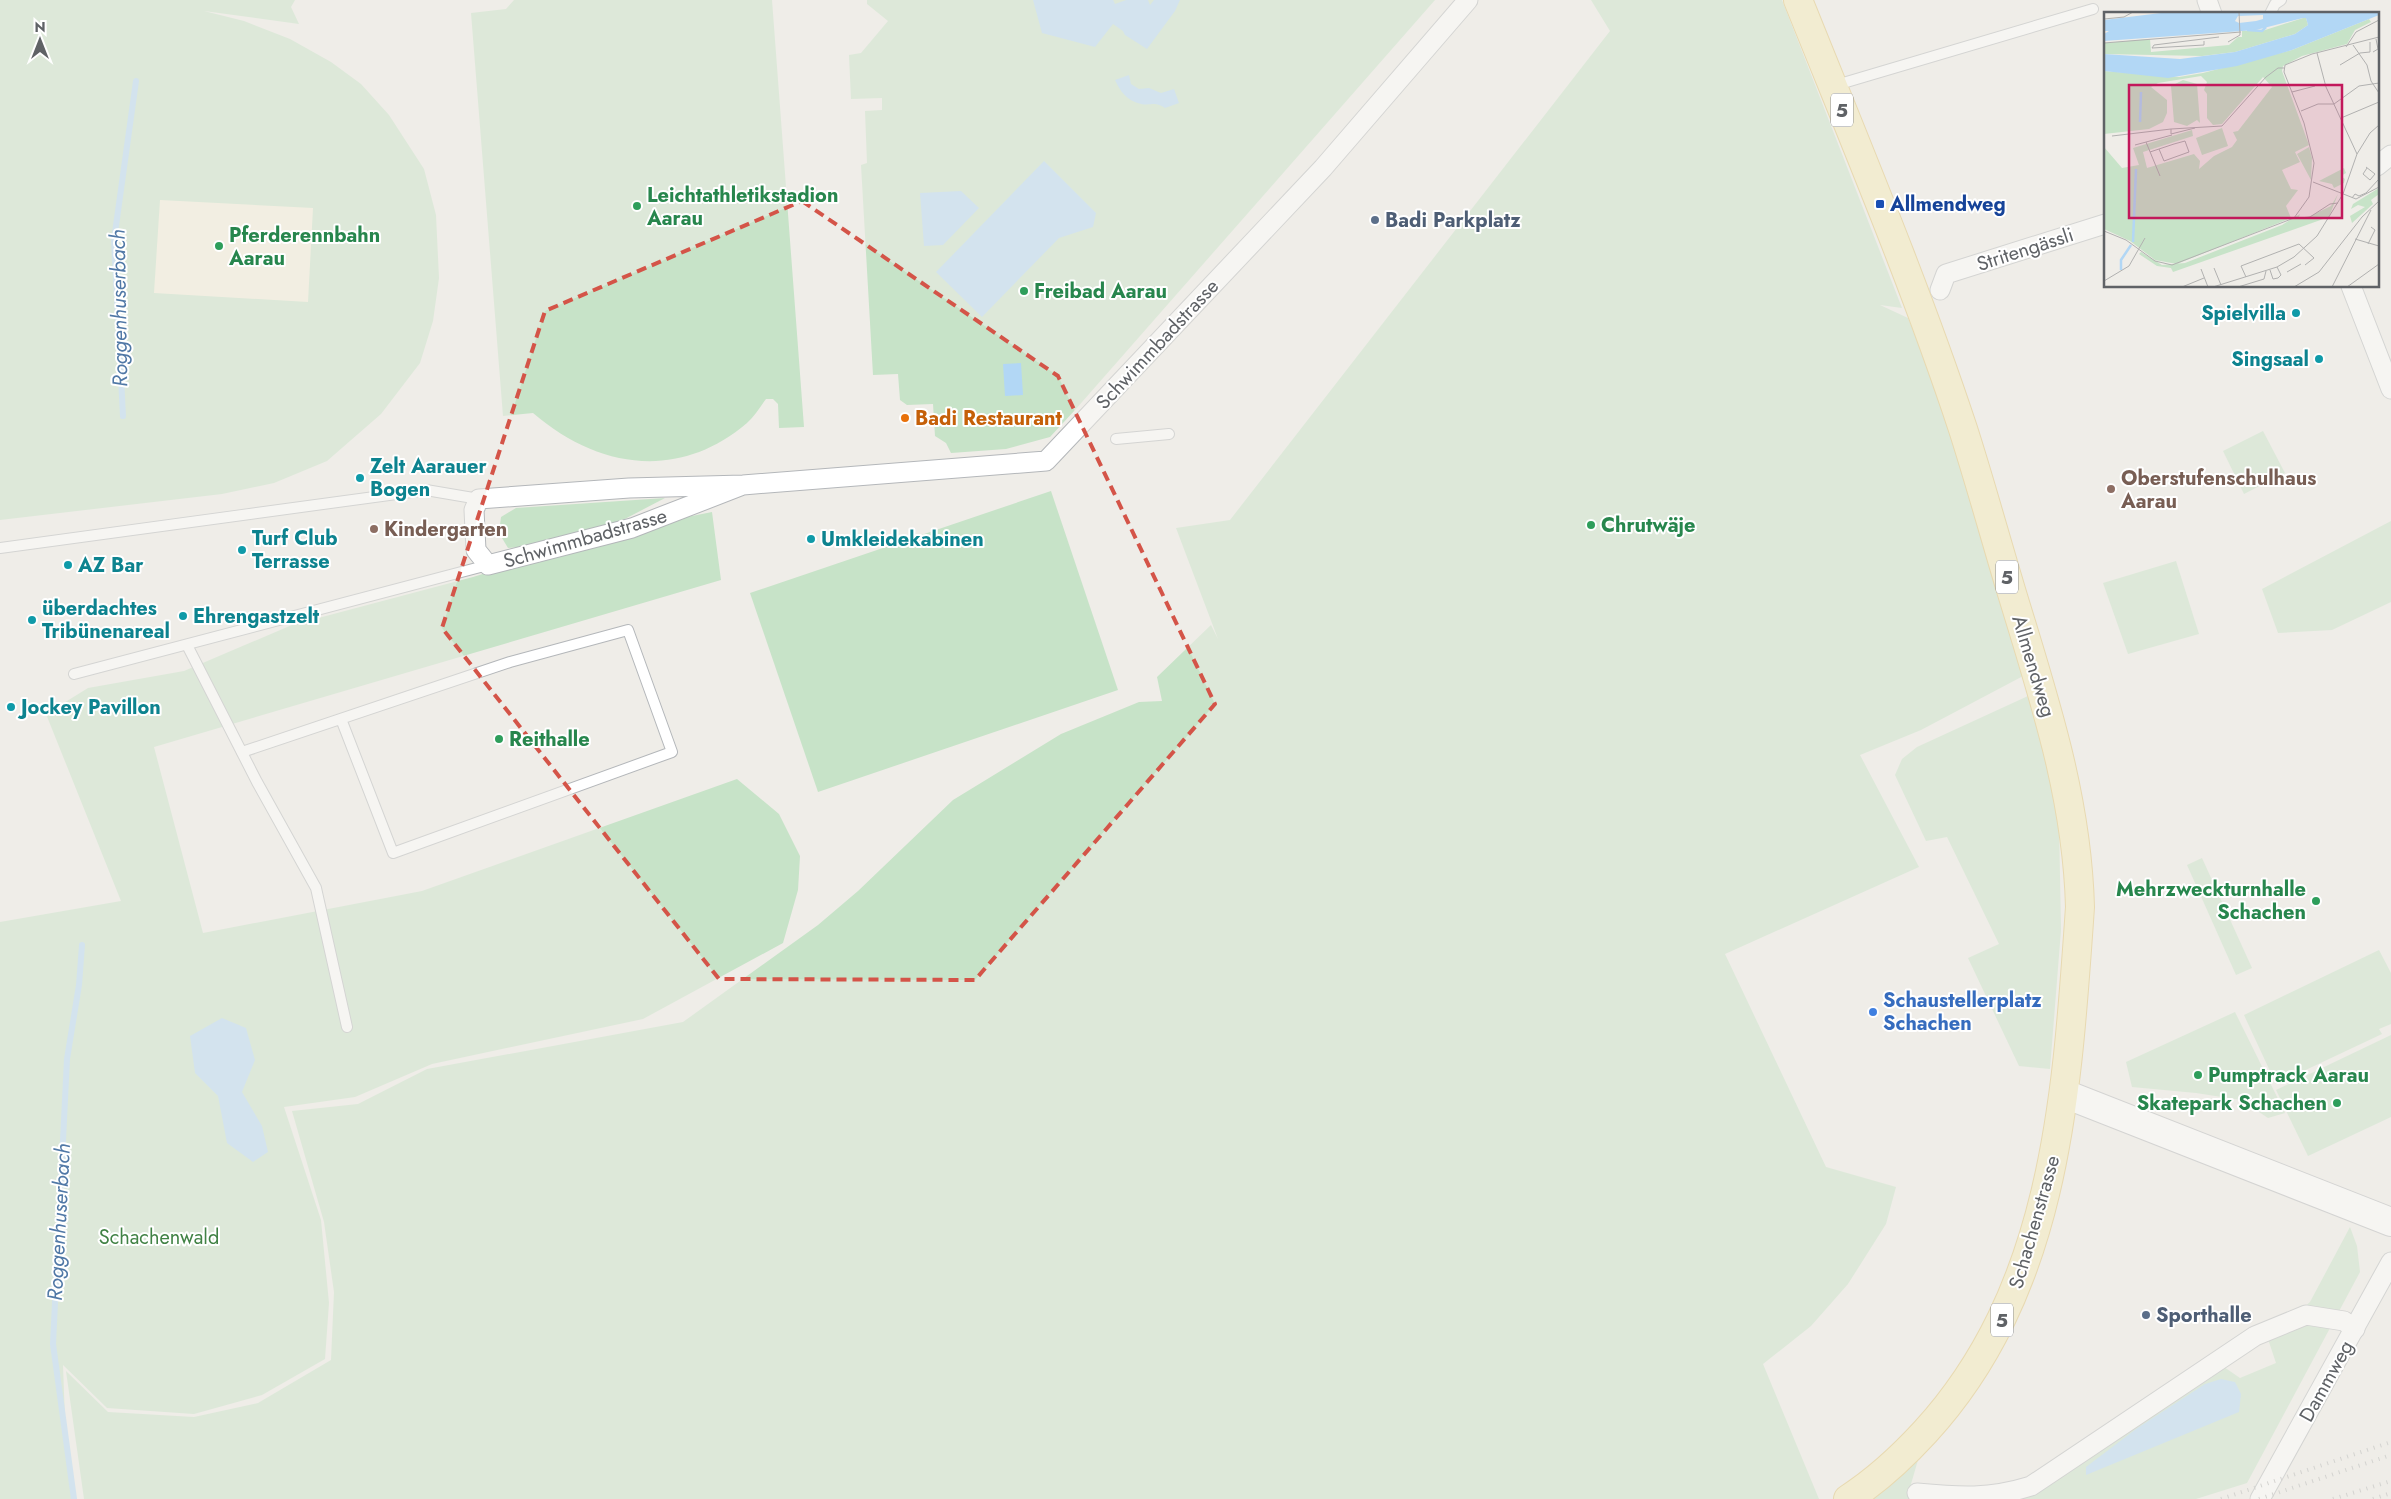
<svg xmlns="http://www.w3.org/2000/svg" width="2391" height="1499" viewBox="0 0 2391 1499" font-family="Jost,sans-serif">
<rect width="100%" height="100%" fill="#efede8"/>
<g fill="#c7e3c8">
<polygon points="0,0 295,0 291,7 299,24 204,11 244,21 290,39 331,62 361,84 389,115 424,169 436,215 439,278 433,321 420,363 381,414 327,461 274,483 222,494 0,520"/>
<path d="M514,0H772L804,427L779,428L778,404L773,399H766C760,407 755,416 747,423C679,481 598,469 533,413L503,416L471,13L506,9Z"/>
<polygon points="867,0 1435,0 1075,410 1050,437 1006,449 951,453 946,443 935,436 933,404 907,405 900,400 898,374 873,375 861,165 867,163 865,111 882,110 882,98 851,99 849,55 861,53 888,21 867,4"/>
<polygon points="1591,0 1782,0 1902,308 1880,305 1908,318 1937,390 2025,675 1921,730 1860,755 1919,867 1725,954 1826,1167 1896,1187 1886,1224 1848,1284 1811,1326 1763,1364 1819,1499 84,1499 66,1371 108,1412 194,1417 258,1403 331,1360 334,1292 324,1222 292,1111 358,1104 427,1069 683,1022 818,925 858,891 953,800 1061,734 1139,702 1162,701 1157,677 1211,625 1218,639 1176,528 1230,520 1610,31"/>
<polygon points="2263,431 2285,473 2244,494 2223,451"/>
<polygon points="1051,491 1118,690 818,792 750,593"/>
<polygon points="665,498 621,521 532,546 508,548 499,533 501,517 516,508"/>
<polygon points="712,512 721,580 154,747 203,933 422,891 737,779 779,814 800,856 798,890 783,943 643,1019 432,1064 355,1097 284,1107 321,1220 329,1303 325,1359 262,1395 194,1414 107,1408 63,1365 66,1448 74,1499 0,1499 0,922 121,901 46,714 88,688 184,671 292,625 473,577 632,528"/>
<polygon points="2391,521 2391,602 2332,630 2278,633 2262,589"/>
<polygon points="2176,561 2199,634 2128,654 2103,583"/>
<polygon points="2028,696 2045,749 2059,823 2061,930 2050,1069 2019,1066 1968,958 1999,944 1947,837 1926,841 1895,775 1902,759 1917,747"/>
<polygon points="2202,858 2252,968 2236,975 2187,865"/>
<polygon points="2379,950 2391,973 2391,1024 2379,1029 2382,1034 2276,1084 2244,1015"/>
<polygon points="2235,1012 2285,1113 2268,1118 2241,1100 2196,1093 2132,1087 2126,1062"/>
<polygon points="2391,1035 2391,1117 2308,1156 2276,1090"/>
<polygon points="2350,1227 2357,1246 2360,1272 2247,1483 2196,1499 2015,1499 2224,1367 2240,1378 2276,1363 2268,1339 2310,1302"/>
<polygon points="1920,1453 1909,1491 1932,1499 1866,1499"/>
</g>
<polygon fill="#f7f0db" points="160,200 313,208 308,302 154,293"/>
<g fill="#b2d7f5">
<polygon points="1033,0 1113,0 1115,4 1126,0 1148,0 1150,5 1154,0 1180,0 1175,11 1147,49 1125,35 1123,31 1113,24 1095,47 1042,33"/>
<path d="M1129,75L1131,84L1139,89L1149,88L1161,93L1174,89L1179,103L1165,108C1154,101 1152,106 1141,104C1127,101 1120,91 1115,80Z"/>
<polygon points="1044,161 1096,213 1093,227 1059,238 982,317 936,272"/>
<polygon points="961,191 979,208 943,245 924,246 920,193"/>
<polygon points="1021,363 1023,395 1005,396 1003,364"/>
<polygon points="222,1018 246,1028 255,1060 242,1092 262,1126 268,1152 253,1162 227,1143 218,1096 195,1073 190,1036"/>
<polygon points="2221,1379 2235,1382 2241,1394 2239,1412 2086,1475 2086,1467 2136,1429 2205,1384"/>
</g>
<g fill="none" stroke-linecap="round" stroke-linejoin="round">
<g stroke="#b2d7f5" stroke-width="6">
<polyline points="123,416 114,240 136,81"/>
<polyline points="74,1499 53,1344 67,1059 79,985 82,945"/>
</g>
<g stroke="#b4b7ba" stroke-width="12">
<g id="lane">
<polyline points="2270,14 2275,4 2281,0"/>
<polyline points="1833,86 2093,9"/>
<polyline points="1116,439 1169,434"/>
<polyline points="0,548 426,490 479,499"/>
<polyline points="187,645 257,782 316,888 347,1027"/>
<polyline points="74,674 488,565"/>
<polyline points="242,752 510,662 628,630 672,752 393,853 341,719"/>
</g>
</g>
<g stroke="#b4b7ba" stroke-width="21">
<g id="street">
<polyline points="2207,0 2212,14"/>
<polyline points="2377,166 2391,155"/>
<polyline points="2351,286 2391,389"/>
<polyline points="1940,290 1946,274 2105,224"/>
<polyline points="743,485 632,528 488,565 476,550 474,510 479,499 629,488 743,485 1046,461 1323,168 1468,0"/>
<path d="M1917,1493C1960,1497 1989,1499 2031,1486L2255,1336L2306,1315L2344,1321L2355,1329"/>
<polyline points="2260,1499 2391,1262"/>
</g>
</g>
<g stroke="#b4b6ba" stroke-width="30">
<polyline id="secondary" points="2065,1094 2391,1222"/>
</g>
<g stroke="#e0c16f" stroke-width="30">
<path id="primary" d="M1798,0C1855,142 1915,284 1963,429C1980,482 1995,537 2011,590C2043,696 2077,795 2080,907C2067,1092 2057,1288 1925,1432C1902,1457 1876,1481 1848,1499"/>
</g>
<use href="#lane" stroke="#fff" stroke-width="10"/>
<use href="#street" stroke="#fff" stroke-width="19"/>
<use href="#secondary" stroke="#fff" stroke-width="28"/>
<use href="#primary" stroke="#f5ecb6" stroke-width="28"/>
<g stroke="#b3b4b4" stroke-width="4" stroke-dasharray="1 6" stroke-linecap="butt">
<polyline points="2221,1499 2391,1442"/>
<polyline points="2259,1499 2391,1455"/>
<polyline points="2333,1499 2391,1481"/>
<polyline points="2373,1499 2391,1493"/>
</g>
</g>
<path d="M0 0H2391V1499H0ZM802,201L1058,376L1215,704L975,980L719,979L442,628L545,311Z" fill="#efede8" fill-opacity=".55" fill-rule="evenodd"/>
<path fill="none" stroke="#d45448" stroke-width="4" stroke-dasharray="10 6" stroke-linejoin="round" d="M802,201L1058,376L1215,704L975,980L719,979L442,628L545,311Z"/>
<rect fill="#1a4fb4" stroke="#fff" stroke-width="2" x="1875" y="199" width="10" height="10" rx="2.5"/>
<g fill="#2e9e5b" stroke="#fff" stroke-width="2">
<circle cx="637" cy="206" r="5"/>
<circle cx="219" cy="246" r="5"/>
<circle cx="1024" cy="291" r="5"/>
<circle cx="1591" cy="525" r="5"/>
<circle cx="499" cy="739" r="5"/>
<circle cx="2316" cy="901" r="5"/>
<circle cx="2198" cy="1075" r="5"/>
<circle cx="2337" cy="1103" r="5"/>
</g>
<g fill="#5c6f8a" stroke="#fff" stroke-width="2">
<circle cx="1375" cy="220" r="5"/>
<circle cx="2146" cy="1315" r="5"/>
</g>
<g fill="#0f9aa8" stroke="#fff" stroke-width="2">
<circle cx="2296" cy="313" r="5"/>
<circle cx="2319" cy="359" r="5"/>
<circle cx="360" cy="478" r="5"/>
<circle cx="811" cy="539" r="5"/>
<circle cx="242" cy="550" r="5"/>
<circle cx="68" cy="565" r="5"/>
<circle cx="183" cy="616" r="5"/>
<circle cx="32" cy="620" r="5"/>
<circle cx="11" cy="707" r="5"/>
</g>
<circle fill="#e8710a" stroke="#fff" stroke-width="2" cx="905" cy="418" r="5"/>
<g fill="#8d6e63" stroke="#fff" stroke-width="2">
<circle cx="2111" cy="489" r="5"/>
<circle cx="374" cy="529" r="5"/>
</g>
<circle fill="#3f7fe0" stroke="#fff" stroke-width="2" cx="1873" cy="1012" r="5"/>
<g text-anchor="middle" stroke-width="4" stroke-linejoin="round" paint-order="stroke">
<g fill="#fff" stroke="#8f9194" stroke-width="1">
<rect x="1831" y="93.5" width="22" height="33" rx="4"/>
<rect x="1996" y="560.5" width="22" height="33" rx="4"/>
<rect x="1991" y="1303.5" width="22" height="33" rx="4"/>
</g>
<g font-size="19" font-weight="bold" fill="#5f6266">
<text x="1842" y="117">5</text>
<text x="2007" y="584">5</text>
<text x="2002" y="1327">5</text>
</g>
<g font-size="20" font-weight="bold" fill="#27864d" stroke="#fff" text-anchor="start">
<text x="647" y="202">Leichtathletikstadion<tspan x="647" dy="23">Aarau</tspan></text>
<text x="229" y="242">Pferderennbahn<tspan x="229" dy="23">Aarau</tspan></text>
<text x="1034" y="298">Freibad Aarau</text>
<text x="1601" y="532">Chrutwäje</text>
<text x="509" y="746">Reithalle</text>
<text x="2306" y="896" text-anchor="end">Mehrzweckturnhalle<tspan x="2306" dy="23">Schachen</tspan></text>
<text x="2208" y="1082">Pumptrack Aarau</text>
<text x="2327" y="1110" text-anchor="end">Skatepark Schachen</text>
</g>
<g font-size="20" font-weight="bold" fill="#164399" stroke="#fff" text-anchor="start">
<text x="1890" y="211">Allmendweg</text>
</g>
<g font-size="20" font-weight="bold" fill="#4e5e75" stroke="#fff" text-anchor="start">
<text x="1385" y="227">Badi Parkplatz</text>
<text x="2156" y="1322">Sporthalle</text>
</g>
<g font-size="20" fill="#5f6266" stroke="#fff">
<text transform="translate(2025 249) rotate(-18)" y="7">Stritengässli</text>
<text transform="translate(1157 344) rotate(-47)" y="7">Schwimmbadstrasse</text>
<text transform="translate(585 538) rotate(-16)" y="7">Schwimmbadstrasse</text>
<text transform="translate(2034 666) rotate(73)" y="7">Allmendweg</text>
<text transform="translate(2034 1222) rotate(-74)" y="7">Schachenstrasse</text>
<text transform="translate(2326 1381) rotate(-61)" y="7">Dammweg</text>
</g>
<g font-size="20" font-weight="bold" fill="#0d838f" stroke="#fff" text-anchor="start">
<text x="2286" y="320" text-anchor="end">Spielvilla</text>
<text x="2309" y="366" text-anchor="end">Singsaal</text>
<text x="370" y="473">Zelt Aarauer<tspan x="370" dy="23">Bogen</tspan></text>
<text x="252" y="545">Turf Club<tspan x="252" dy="23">Terrasse</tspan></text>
<text x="821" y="546">Umkleidekabinen</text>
<text x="78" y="572">AZ Bar</text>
<text x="42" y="615">überdachtes<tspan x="42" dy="23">Tribünenareal</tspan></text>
<text x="193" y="623">Ehrengastzelt</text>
<text x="21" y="714">Jockey Pavillon</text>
</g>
<g font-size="20" font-weight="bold" fill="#c56008" stroke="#fff" text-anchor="start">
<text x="915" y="425">Badi Restaurant</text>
</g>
<g font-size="20" font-weight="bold" fill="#785e54" stroke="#fff" text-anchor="start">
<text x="2121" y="485">Oberstufenschulhaus<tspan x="2121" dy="23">Aarau</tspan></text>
<text x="384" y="536">Kindergarten</text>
</g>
<g font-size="20" font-weight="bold" fill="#366cbe" stroke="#fff" text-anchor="start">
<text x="1883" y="1007">Schaustellerplatz<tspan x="1883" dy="23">Schachen</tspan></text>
</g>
<g font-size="20" fill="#418245" stroke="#fff">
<text x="159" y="1244">Schachenwald</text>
</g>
<g font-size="21" font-style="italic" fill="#5078a6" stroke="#fff">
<text transform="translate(119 308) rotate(-91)" y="7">Roggenhuserbach</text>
<text transform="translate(59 1222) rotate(-87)" y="7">Roggenhuserbach</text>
</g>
</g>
<g transform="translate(2104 12)">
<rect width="275" height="275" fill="#efede8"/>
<path d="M199,6H202L204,13L191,22L131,40L98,44L0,42V31L46,27L47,40L125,33L134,25H138V19H158ZM265,7L267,10L251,18L243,32L198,44L179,54L178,59L205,133L191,140L196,150L178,158L187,177L194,178L182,194L187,206L73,252L51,248L26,229L0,217V135L18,156L35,153L29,136L88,118L89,124L39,140L43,156L90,142L96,149L95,157L110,144L128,135L133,128L129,120L134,119L168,75L159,65L118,112L109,113L103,106V82L100,78L103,70L97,64L54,71L47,75L63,88V101L59,110L45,117L0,122V59L75,65L99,61L188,38ZM79,68L93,72L96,111L93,108L83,114L70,110L67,74ZM118,116L124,134L98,143L92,126ZM205,135L208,146L207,168L193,142ZM240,156L242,161L237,164L241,167L240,171L230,176L228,172L215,169ZM275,176V182L267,188L269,192L248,211L246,204L261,195L254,193L247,197L249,192ZM234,182L225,205L69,260L67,256L53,254L35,242L37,240L58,253L81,251L178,213L196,202L195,205L200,207L227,194Z" fill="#c7e3c8"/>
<path d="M65,0H275V3L188,38L133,54L64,66L0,59V42L76,47L131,40L191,22L204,13L202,6H199L152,18L0,29V22L5,19H0V8ZM159,3V7L152,9L135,11L131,9L134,4Z" fill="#b2d7f5" fill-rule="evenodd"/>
<path fill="none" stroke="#b2d7f5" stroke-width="2.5" d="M143,18L158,19L162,15M36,110L37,80M29,230L32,157M17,258V248L27,233"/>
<path fill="none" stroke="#b1b1b0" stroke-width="1" d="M0,7L20,5L29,0M100,29V33L48,36L50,33L115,25M124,30L136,23L135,0M0,31L137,20M249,33L263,53L267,69L275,81M242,35L252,20L275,8M269,40L274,37L272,27M213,41L222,75L253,142M236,53L256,41L266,40V30M188,80L211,74M230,92L255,74L275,71M197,99L214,92H230M237,106L275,90M91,116L67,122V117L118,114L162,65L174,56H180M8,124L67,117M42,130L56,164M31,133L68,123M46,140L70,132L81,129L85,140L60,149L55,137M262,155L271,162L266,168L259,162L263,156M209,170L252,187L275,175M248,186L251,182L255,184L262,181L275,167M195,206L206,205L226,192L234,191M0,219L22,228L51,249L68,253L190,206L205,185L210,151L200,111L180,60L181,53L208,42L275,25M251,227L275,234M264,232L271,218L267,215M110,256L117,273M97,257L104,275M166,258L169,267L174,266L177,263L173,255M183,260L197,252M142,265L137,254L195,232L210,246L201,253M0,269L25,254L41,226M78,275L100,266M109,275L173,255L190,245L213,224L239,182L253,142L266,121L275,113M134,275L160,267L162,259M190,275L215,260L258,205L275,189M228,275L267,198M243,275L275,252"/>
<path fill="#c2185b" fill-opacity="0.15" stroke="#c2185b" stroke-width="2.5" d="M25,73H238V206H25Z"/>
<rect width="275" height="275" fill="none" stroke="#5f6266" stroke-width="2.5"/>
</g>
<g transform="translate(40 40)" stroke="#ffffff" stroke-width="4" paint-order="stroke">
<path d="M0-4L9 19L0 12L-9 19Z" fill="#5f6266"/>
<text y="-8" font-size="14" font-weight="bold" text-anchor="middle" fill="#5f6266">N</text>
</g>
</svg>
